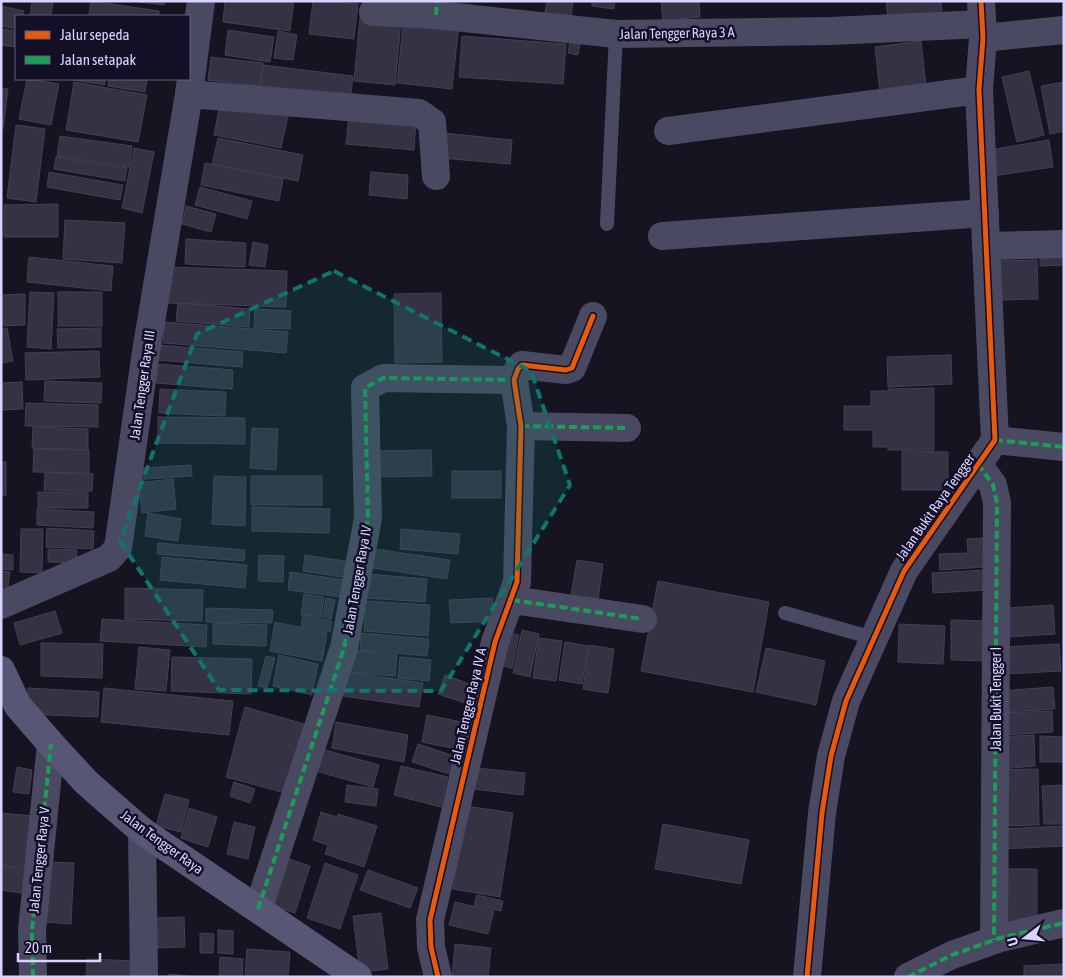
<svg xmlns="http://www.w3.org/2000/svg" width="1065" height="978" viewBox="0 0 1065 978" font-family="'Asap Condensed',sans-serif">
<rect width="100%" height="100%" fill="#161421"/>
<g fill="#343243" stroke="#433f54">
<polygon points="32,1 53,1 51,16 30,16"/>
<polygon points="91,1 159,11 159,16 89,16"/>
<polygon points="131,1 165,1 164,5"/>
<polygon points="225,1 294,1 290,31 223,22"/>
<polygon points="313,1 358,4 354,39 309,34"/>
<polygon points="547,1 573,1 571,17 543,24"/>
<polygon points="592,1 615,1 614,9 592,6"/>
<polygon points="661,1 699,1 700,17 663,21"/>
<polygon points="886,1 941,1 943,21 889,27"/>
<polygon points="1,6 24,11 23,16 16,16 16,29 1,26"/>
<polygon points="360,17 401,21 395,85 354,81"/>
<polygon points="404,17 459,23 452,89 397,83"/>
<polygon points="1,29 16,31 16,47 1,45"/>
<polygon points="228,30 274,37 270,62 225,55"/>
<polygon points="278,31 297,35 293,60 274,58"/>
<polygon points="462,36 566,44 563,84 459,77"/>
<polygon points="571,36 581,38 578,55 568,53"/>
<polygon points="921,41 926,86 880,92 875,47"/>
<polygon points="211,57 263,63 260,86 208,80"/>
<polygon points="263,65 353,76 350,102 260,90"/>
<polygon points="1029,71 1044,135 1017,142 1002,77"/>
<polygon points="27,79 59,84 51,125 19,119"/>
<polygon points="67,79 105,79 105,85"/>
<polygon points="109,79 147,79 145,92 108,86"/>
<polygon points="74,82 147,95 138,142 66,130"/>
<polygon points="1064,82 1064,131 1050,134 1041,86"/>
<polygon points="1,88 8,89 3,129 1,129"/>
<polygon points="220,103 288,116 281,148 214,135"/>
<polygon points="349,115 416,121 414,150 346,144"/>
<polygon points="16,125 45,129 36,202 7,198"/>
<polygon points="443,133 512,140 510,164 441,158"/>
<polygon points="60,136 132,146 129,167 57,156"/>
<polygon points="218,138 303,155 298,181 212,164"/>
<polygon points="1049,140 1053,167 993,176 989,150"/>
<polygon points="134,148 154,152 142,213 122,208"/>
<polygon points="56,157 127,168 125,181 54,169"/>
<polygon points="205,163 283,179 279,201 201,185"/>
<polygon points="49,172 123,185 120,200 47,187"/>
<polygon points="371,172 408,175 407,199 369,195"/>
<polygon points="200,187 252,201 247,219 195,205"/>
<polygon points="58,204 58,237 4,237 4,205"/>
<polygon points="186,206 216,214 211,232 182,224"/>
<polygon points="65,220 125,223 122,263 63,259"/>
<polygon points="186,239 246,243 245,267 185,264"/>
<polygon points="253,242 268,245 265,267 249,265"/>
<polygon points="1064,249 1064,265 1040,266 1040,250"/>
<polygon points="29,257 113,266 111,291 27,282"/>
<polygon points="1037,260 1038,299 998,300 997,261"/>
<polygon points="169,267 287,271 286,307 168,303"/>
<polygon points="30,292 54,293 51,349 27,347"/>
<rect x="58" y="292" width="44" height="34"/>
<polygon points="441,293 442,362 395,363 394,294"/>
<polygon points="25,294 25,325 1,326 1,295"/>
<polygon points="178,303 250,309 249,327 176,321"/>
<polygon points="255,309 291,311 290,329 254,328"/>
<polygon points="165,322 288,332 286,353 163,343"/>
<polygon points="7,328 13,361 1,363 1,329"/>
<polygon points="101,328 101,347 58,348 57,329"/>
<polygon points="158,345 243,352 242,367 157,360"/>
<polygon points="99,351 100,377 26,380 25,353"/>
<polygon points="951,355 952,384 888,387 887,357"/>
<polygon points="157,364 233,370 232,389 156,383"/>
<polygon points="45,381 102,383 101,403 44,401"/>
<polygon points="22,382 23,409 1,410 1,383"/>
<polygon points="934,388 934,450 888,450 888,447 873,447 873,430 844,430 844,406 871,406 871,391 889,391 888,389"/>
<polygon points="160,389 226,392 225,416 159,413"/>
<polygon points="26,403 98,405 98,427 25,426"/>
<polygon points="158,417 245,418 245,444 158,443"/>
<polygon points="33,427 88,429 88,450 32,448"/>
<polygon points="252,428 278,429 276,470 250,468"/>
<polygon points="34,449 89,450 89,473 33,472"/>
<polygon points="431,450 432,476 376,477 375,451"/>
<polygon points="902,451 948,452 948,490 902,490"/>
<rect x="1" y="462" width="5" height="33"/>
<polygon points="191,465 192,476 132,480 131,469"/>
<rect x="452" y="471" width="49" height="27"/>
<polygon points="45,473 93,474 92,491 44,490"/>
<polygon points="214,476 246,477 245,526 212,524"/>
<rect x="251" y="476" width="71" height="29"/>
<polygon points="173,479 176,509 142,513 138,483"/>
<rect x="38" y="492" width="50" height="16"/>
<polygon points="252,507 330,509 329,533 252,531"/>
<polygon points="37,509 94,512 93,528 37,525"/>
<polygon points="148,513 181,519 178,541 145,536"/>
<polygon points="47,528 94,531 93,549 46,547"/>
<polygon points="21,529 43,529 42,573 20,572"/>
<polygon points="401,529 460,534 458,554 400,549"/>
<polygon points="984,538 984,567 940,570 939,554 968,553 967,539"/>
<polygon points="158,543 245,550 244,561 157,554"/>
<polygon points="369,548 450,560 447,579 366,567"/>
<polygon points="48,549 77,550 76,563 48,562"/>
<polygon points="1,554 13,555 13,570 1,569"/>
<polygon points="259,555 284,556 283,582 258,581"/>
<polygon points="305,555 351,562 348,578 303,571"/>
<polygon points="162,557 247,565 245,588 160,580"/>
<polygon points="577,560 603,564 598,599 571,595"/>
<polygon points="985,570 986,590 933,593 932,573"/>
<polygon points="1,571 10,572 6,601 1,602"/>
<polygon points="290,572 344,580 342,597 288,590"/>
<polygon points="368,574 427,579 425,602 366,598"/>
<polygon points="658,581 769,602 753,692 641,671"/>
<polygon points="125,588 203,590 202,621 125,619"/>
<polygon points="304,594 324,597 321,617 301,614"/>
<polygon points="326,598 335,600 331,619 323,617"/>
<polygon points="492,598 494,621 451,623 449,600"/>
<polygon points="366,601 430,605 428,636 364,631"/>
<polygon points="1053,605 1055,634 1010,637 1008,608"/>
<polygon points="206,608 273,610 272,623 206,622"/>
<polygon points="55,611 62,633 20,645 14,623"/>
<polygon points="303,615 332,621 330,632 301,626"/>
<polygon points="102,619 207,625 206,647 100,641"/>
<polygon points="951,620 988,621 988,661 951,660"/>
<polygon points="275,622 327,633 322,661 270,651"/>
<polygon points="213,623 267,625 266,646 213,644"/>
<polygon points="899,624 945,626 943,664 898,662"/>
<polygon points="522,630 539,634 530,677 513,673"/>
<polygon points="503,631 519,635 512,668 496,664"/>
<polygon points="361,633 429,639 427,656 360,650"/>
<polygon points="539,638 562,641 556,681 533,678"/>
<polygon points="565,642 588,646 582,684 559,680"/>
<polygon points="41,643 103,644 102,678 41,676"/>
<polygon points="1059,644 1061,671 1005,674 1003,647"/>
<polygon points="589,645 614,649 608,693 583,689"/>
<polygon points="139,647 170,650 166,691 135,689"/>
<polygon points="766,648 825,661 816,705 756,692"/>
<polygon points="350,650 397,655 395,676 348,672"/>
<polygon points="279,655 318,664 312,695 273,686"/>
<polygon points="266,656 275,658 267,688 258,686"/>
<polygon points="172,657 252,659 251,694 171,691"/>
<polygon points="400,657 431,660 429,681 398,678"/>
<polygon points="347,672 423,683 419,707 343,696"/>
<polygon points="445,675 475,686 468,704 438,694"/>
<polygon points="1053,687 1055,709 1001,712 1000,691"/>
<polygon points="28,688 99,692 98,717 27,714"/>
<polygon points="104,688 233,701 229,735 101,722"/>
<polygon points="245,707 304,724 285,793 226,777"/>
<polygon points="1052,711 1053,732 1003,735 1001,713"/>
<polygon points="427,715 462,722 457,749 422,742"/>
<polygon points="336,722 408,735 404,762 332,748"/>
<polygon points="1034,735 1035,766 1000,769 999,737"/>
<polygon points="1040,736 1064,737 1064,762 1040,762"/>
<polygon points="418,744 457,757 452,775 412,762"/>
<polygon points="318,748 379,765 373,787 312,770"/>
<polygon points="401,766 448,777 441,807 394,795"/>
<polygon points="17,767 32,770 29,794 13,792"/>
<polygon points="468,767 525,773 523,795 466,788"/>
<polygon points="1038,769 1039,825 999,826 998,770"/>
<polygon points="234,782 255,789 250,803 230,796"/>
<polygon points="347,785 378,789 376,806 345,802"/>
<polygon points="1064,785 1064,824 1044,824 1042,786"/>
<polygon points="165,794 189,800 181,832 156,826"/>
<polygon points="466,806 513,813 500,897 453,889"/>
<polygon points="189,808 217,817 208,847 181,838"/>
<polygon points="321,812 337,817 338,814 377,826 364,867 325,854 328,845 313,840"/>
<polygon points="1,813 33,816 27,868 1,865"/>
<polygon points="234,822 255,827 248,859 227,854"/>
<polygon points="663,824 749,840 741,884 655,869"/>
<polygon points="1064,826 1064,846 1002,849 1002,829"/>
<polygon points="289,859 310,866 295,913 274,906"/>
<polygon points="49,862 74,863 71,924 45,922"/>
<polygon points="325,863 358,875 340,929 307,918"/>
<polygon points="1,866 30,870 28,894 1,890"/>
<polygon points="996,869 1037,869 1037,927 997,927"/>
<polygon points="368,870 418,888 410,908 360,890"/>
<polygon points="477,895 503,901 501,911 474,905"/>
<polygon points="455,902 494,911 488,934 449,925"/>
<polygon points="381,913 388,969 360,972 353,916"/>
<polygon points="184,917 185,947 157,948 156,918"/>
<polygon points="218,930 233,931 233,954 218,953"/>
<polygon points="200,933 214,934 213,953 200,953"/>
<polygon points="455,944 491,948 488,977 452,977"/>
<polygon points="247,949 290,952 288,977 245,977"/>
<polygon points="220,957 243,959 242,977 219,977"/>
<polygon points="87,959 138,961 137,977 86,977"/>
<polygon points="1062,964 1062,977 1024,977 1024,966"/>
<polygon points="169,974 198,977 169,977"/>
</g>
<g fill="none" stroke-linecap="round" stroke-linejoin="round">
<g stroke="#4a4962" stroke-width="14">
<polyline points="607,224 616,34"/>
<polyline points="785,613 873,638"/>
</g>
<g stroke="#4a4962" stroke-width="28">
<polyline points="373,12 436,15 616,34 831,31 982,24"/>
<polyline points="983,38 1064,30"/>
<polyline points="189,94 419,113 432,122 436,176"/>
<polyline points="668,131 979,90"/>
<polyline points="662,236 985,213"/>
<polyline points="986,246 1064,244"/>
<polyline points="521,426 627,428"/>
<polyline points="995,440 1064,447"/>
<polyline points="978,464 993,485 997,503 994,940"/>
<polyline points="512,600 643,619"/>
<polyline points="1,605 109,558 118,548 146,352 189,94 201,1"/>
<polyline points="142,831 144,977"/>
<polyline points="258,909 344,648 368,518 365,388 383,378 514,380"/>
<polyline points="33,977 32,930 51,744"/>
<polyline points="438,977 431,947 430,920 495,642 517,582 521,426 514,380 518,369 522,365 566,370 572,368 593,316"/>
<polyline points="807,977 822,813 831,756 846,701 904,571 995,440 979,90 983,38 981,1"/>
<polyline points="908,977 952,955 1000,938 1064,923"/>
</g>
<polyline stroke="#575674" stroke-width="28" points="1,670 18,706 51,744 87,783 142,831 358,977"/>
<g stroke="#1a9f57" stroke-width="4" stroke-dasharray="8 4" stroke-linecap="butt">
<polyline points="436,15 437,1"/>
<polyline points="521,426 627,428"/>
<polyline points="995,440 1064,447"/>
<polyline points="978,464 993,485 997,503 994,940"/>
<polyline points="512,600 643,619"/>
<polyline points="258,909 344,648 368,518 365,388 383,378 514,380"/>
<polyline points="33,977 32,930 51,744"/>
<polyline points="908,977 952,955 1000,938 1064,923"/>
</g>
<g stroke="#130f26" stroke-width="8">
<g id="cycleway">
<polyline points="438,977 431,947 430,920 495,642 517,582 521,426 514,380 518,369 522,365 566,370 572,368 593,316"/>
<polyline points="807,977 822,813 831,756 846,701 904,571 995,440 979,90 983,38 981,1"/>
</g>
</g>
<use href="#cycleway" stroke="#e8590c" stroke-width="5"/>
</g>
<path fill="#0f766e" fill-opacity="0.2" stroke="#0f766e" stroke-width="4" stroke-dasharray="10 6" stroke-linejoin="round" d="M334,271L531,371L570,485L441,691L219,690L120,541L197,334Z"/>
<g text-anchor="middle" stroke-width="5" stroke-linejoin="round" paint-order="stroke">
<g font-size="14" fill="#d9d4ff" stroke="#130f26">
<text transform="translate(677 33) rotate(-1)" y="5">Jalan Tengger Raya 3 A</text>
<text transform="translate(142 385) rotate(-82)" y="5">Jalan Tengger Raya III</text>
<text transform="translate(935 507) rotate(-55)" y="5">Jalan Bukit Raya Tengger</text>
<text transform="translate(357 580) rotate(-80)" y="5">Jalan Tengger Raya IV</text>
<text transform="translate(996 699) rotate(-90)" y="5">Jalan Bukit Tengger I</text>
<text transform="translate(468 706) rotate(-77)" y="5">Jalan Tengger Raya IV A</text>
<text transform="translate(162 842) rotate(36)" y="5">Jalan Tengger Raya</text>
<text transform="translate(39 860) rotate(-84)" y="5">Jalan Tengger Raya V</text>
</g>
</g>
<rect width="1065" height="978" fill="none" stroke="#d9d4ff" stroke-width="5"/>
<rect x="15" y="15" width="175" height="65" fill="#130f26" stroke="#625e7d"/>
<rect x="25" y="31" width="25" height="8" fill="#e8590c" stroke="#625e7d"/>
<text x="60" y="40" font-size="15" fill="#d9d4ff">Jalur sepeda</text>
<rect x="25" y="56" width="25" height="8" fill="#1a9f57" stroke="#625e7d"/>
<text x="60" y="65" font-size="15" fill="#d9d4ff">Jalan setapak</text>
<g transform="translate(1025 938) rotate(254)" stroke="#130f26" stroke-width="4" paint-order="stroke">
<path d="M0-4L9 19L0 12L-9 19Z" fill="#d9d4ff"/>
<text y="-8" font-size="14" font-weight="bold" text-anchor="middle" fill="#d9d4ff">U</text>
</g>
<path d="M18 953v8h82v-8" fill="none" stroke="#d9d4ff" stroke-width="2.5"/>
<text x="25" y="953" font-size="15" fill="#d9d4ff" stroke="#130f26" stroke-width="4" paint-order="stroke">20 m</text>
</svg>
